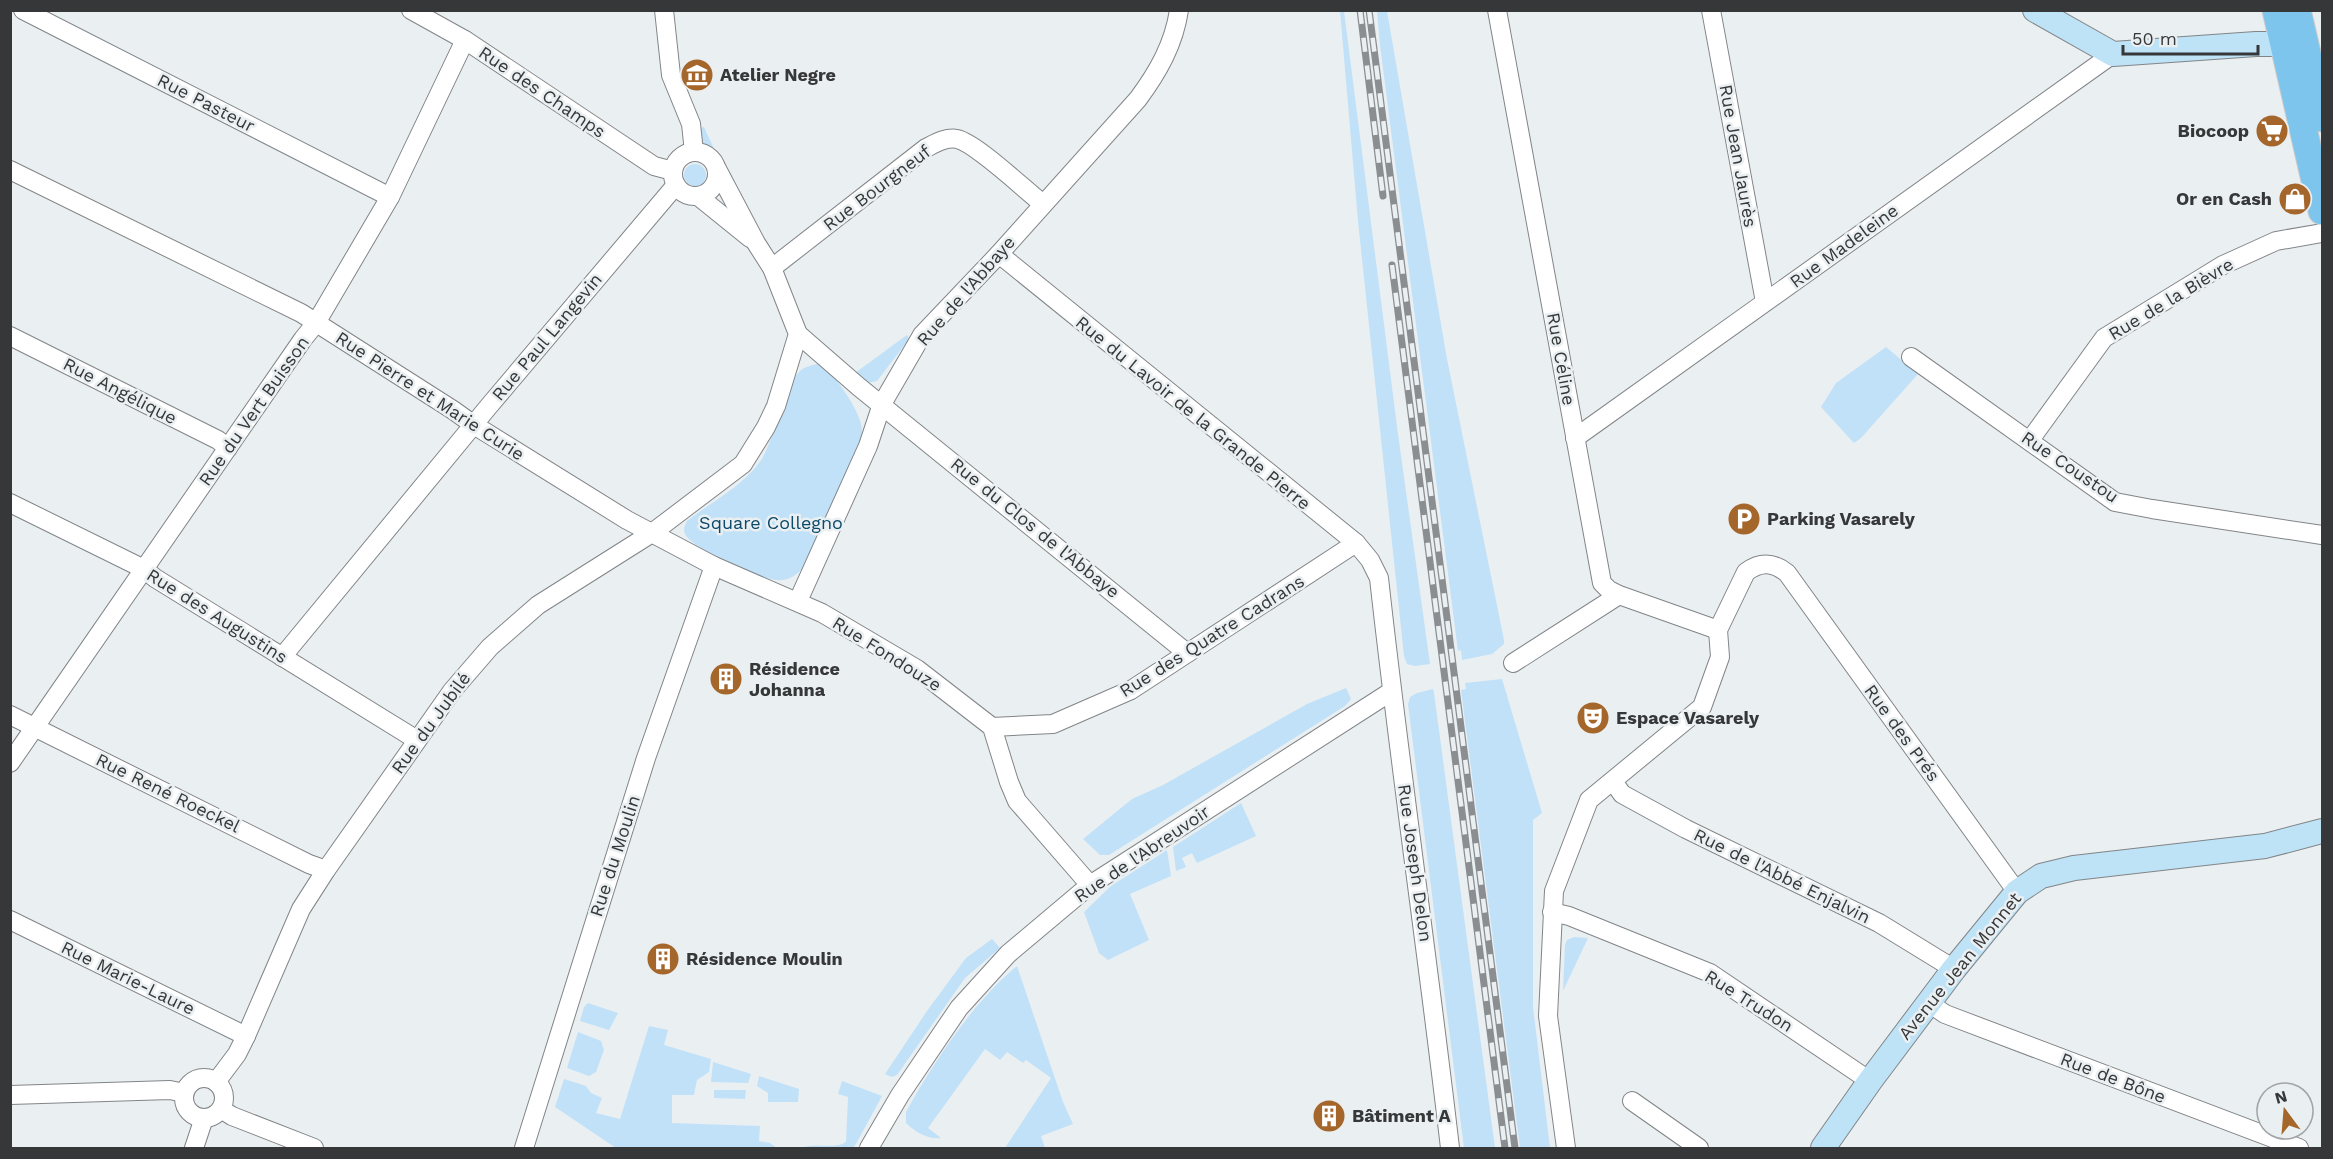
<svg xmlns="http://www.w3.org/2000/svg" width="2333" height="1159" viewBox="0 0 2333 1159" font-family="'Work Sans',sans-serif">
<rect width="100%" height="100%" fill="#eaeff2"/>
<g fill="#c1e1f8">
<polygon points="1340,11 1344,11 1398,434 1430,664 1415,666 1407,664 1404,656 1358,221"/>
<polygon points="1377,11 1387,11 1447,359 1504,640 1504,644 1492,654 1462,660 1461,650 1458,651 1380,45"/>
<polygon points="704,127 716,153 700,144 696,129"/>
<circle cx="695" cy="175" r="11"/>
<polygon points="907,335 909,339 877,381 867,383 855,373"/>
<polygon points="1886,347 1918,374 1861,438 1854,443 1821,407 1836,383"/>
<path d="M821,363C835,376 862,412 862,431C862,436 860,441 859,445L804,567C796,576 788,581 776,580C758,578 692,549 685,534C683,529 685,525 687,521C710,503 741,487 759,463C777,438 780,392 800,371C805,366 814,365 821,363Z"/>
<polygon points="1502,679 1542,813 1533,820 1533,1007 1550,1148 1520,1148 1461,690 1466,689 1465,683"/>
<polygon points="1346,688 1351,699 1345,706 1109,855 1100,855 1083,839 1132,799 1163,785 1307,704"/>
<polygon points="1433,689 1434,693 1495,1148 1464,1148 1408,704 1410,697 1417,693"/>
<polygon points="1241,803 1256,836 1197,863 1192,853 1182,858 1186,867 1176,871 1173,847"/>
<polygon points="1167,850 1171,876 1130,894 1149,940 1108,960 1099,953 1084,912 1111,886"/>
<polygon points="1574,937 1588,938 1563,991 1565,945 1567,940"/>
<polygon points="992,939 1000,948 965,978 897,1075 892,1077 885,1074 927,1011 966,958"/>
<path d="M1017,966L1063,1102L1073,1124L1041,1136L1045,1148H1005L1051,1078L1026,1060L1023,1063L1007,1052L1000,1060L985,1049L928,1128L941,1138C929,1140 915,1132 906,1123V1112C933,1063 974,1001 1017,966Z"/>
<polygon points="588,1003 618,1013 609,1030 580,1021 584,1007"/>
<polygon points="649,1026 668,1030 664,1045 711,1059 709,1072 697,1080 694,1095 672,1095 672,1123 760,1126 759,1141 770,1143 777,1148 616,1148 555,1107 564,1079 586,1086 591,1093 602,1098 596,1113 620,1119"/>
<polygon points="578,1032 601,1041 604,1050 596,1072 589,1076 567,1068"/>
<polygon points="713,1062 751,1074 748,1083 711,1082"/>
<polygon points="759,1076 799,1089 798,1102 768,1102 768,1093 757,1086"/>
<path d="M842,1081L882,1096L857,1142L853,1148H802C817,1142 834,1150 846,1142L848,1097L838,1094Z"/>
<polygon points="714,1090 746,1090 745,1099 714,1098"/>
</g>
<g fill="none" stroke-linecap="round" stroke-linejoin="round">
<g stroke="#828588" stroke-width="20">
<g id="minor">
<polyline points="23,10 390,197"/>
<polyline points="411,10 465,40 654,166 673,171"/>
<polyline points="664,10 671,75 691,124 694,152"/>
<polyline points="1497,10 1602,583 1609,590 1619,595 1718,630"/>
<polyline points="1711,10 1765,302"/>
<circle cx="695" cy="174" r="22"/>
<polyline points="10,170 301,313 453,410 474,425 627,520 714,566 822,613 917,669 992,727 1009,782 1017,801 1090,885"/>
<polyline points="698,196 750,238"/>
<path d="M999,254L1356,543L1370,560L1379,578C1400,769 1428,958 1450,1148"/>
<path d="M772,268L926,148C936,143 946,137 957,139C976,143 1025,190 1043,204"/>
<polyline points="798,334 859,387 1187,653"/>
<polyline points="10,336 218,440 228,448"/>
<polyline points="1911,357 2115,502 2152,509 2322,535"/>
<polyline points="1575,438 2113,54"/>
<polyline points="2030,440 2104,338 2223,265 2276,241 2322,233"/>
<polyline points="10,503 144,569 155,578 417,740"/>
<path d="M798,601L868,446L882,404L922,335L999,254L1138,99C1158,72 1174,44 1179,10"/>
<polyline points="282,657 489,406 676,185"/>
<polyline points="1513,663 1619,595"/>
<polyline points="10,715 309,864 326,870"/>
<polyline points="992,727 1053,724 1131,690 1356,543"/>
<polyline points="10,763 303,339 316,323 390,197 465,40"/>
<polyline points="1613,781 1622,794 1686,829 1879,923 1954,969"/>
<polyline points="1552,912 1569,916 1710,973 1870,1081"/>
<polyline points="10,920 246,1036"/>
<polyline points="1929,1003 1945,1014 2299,1148"/>
<circle cx="204" cy="1098" r="20"/>
<polyline points="216,1082 237,1054 246,1036 301,909 326,870 452,691 490,647 538,605 652,533 743,464 766,427 776,406 798,334 772,268 756,243 717,169"/>
<polyline points="10,1095 170,1090 184,1093"/>
<polyline points="1632,1101 1699,1148"/>
<polyline points="221,1109 232,1116 314,1148"/>
<polyline points="194,1148 204,1118"/>
<polyline points="524,1148 646,758 714,566"/>
<polyline points="869,1148 900,1095 959,1008 1008,954 1090,885 1392,691"/>
<path d="M1566,1148L1548,1016L1554,891L1589,800L1702,707L1720,657L1718,630L1746,572C1761,561 1773,562 1787,573L2017,892"/>
</g>
</g>
<g stroke="#828588" stroke-width="26">
<g id="secondary">
<polyline points="2035,10 2113,54 2256,44 2303,44"/>
<polyline points="1823,1148 1870,1081 1954,969 2017,892 2041,876 2074,868 2265,846 2322,831"/>
</g>
</g>
<g stroke="#cbcbcc" stroke-width="29">
<g id="primary">
<polyline points="2276,10 2322,211"/>
<polyline points="2297,10 2322,118"/>
</g>
</g>
<use href="#minor" stroke="#fff" stroke-width="18"/>
<use href="#secondary" stroke="#bee2f6" stroke-width="24"/>
<use href="#primary" stroke="#7ec5ee" stroke-width="27"/>
<g stroke="#8b8e91" stroke-width="7">
<g id="rail">
<polyline points="1360,10 1383,196"/>
<polyline points="1369,10 1515,1148"/>
<polyline points="1392,265 1505,1148"/>
</g>
</g>
<use href="#rail" stroke="#eaeff2" stroke-width="4.5" stroke-dasharray="14" stroke-linecap="butt"/>
</g>
<defs>
<g id="museum-disc" transform="scale(1.725)"><circle r="9.5" fill="#a4662b" stroke="#eaeff2"/><path d="M0-6L6-3V-2H-6V-3ZM-5-1h2V3h-2ZM-1-1h2V3h-2ZM3-1h2V3H3ZM-6 4H6V6H-6Z" fill="#fff"/></g>
<g id="supermarket-disc" transform="scale(1.725)"><circle r="9.5" fill="#a4662b" stroke="#eaeff2"/><path d="M-6-5.5h2.5l.6 2H6L4.5 2H-2.5L-4.4-4H-6ZM-1.5 3.2a1.3 1.3 0 1 0 .1 0ZM3 3.2a1.3 1.3 0 1 0 .1 0Z" fill="#fff"/></g>
<g id="shop-disc" transform="scale(1.725)"><circle r="9.5" fill="#a4662b" stroke="#eaeff2"/><path d="M-5-2.5h2.3a2.7 3.5 0 0 1 5.4 0H5L5.5 6h-11ZM-1.5-2.5h3a1.5 2.3 0 0 0-3 0Z" fill="#fff"/></g>
<g id="parking-disc" transform="scale(1.725)"><circle r="9.5" fill="#a4662b" stroke="#eaeff2"/><path d="M-3.5-5.5H1a3.5 3.5 0 0 1 0 7H-1V5.5H-3.5ZM-1-3.4V-.6H.8a1.4 1.4 0 0 0 0-2.8Z" fill="#fff"/></g>
<g id="building-disc" transform="scale(1.725)"><circle r="9.5" fill="#a4662b" stroke="#eaeff2"/><path d="M-4-6H4V6H1V3H-1V6H-4ZM-2.5-4.3h1.7v1.8h-1.7ZM.8-4.3h1.7v1.8H.8ZM-2.5-1h1.7V.8h-1.7ZM.8-1h1.7V.8H.8Z" fill="#fff"/></g>
<g id="theatre-disc" transform="scale(1.725)"><circle r="9.5" fill="#a4662b" stroke="#eaeff2"/><path d="M-5-5.5Q0-4 5-5.5V0Q5 5 0 6Q-5 5-5 0ZM-3.3-2.5H-1v1.5H-3.3ZM1-2.5H3.3v1.5H1ZM-2.8 1Q0 5.5 2.8 1Z" fill="#fff"/></g>
</defs>
<g fill-rule="evenodd">
<use href="#museum-disc" x="697" y="75"/>
<use href="#supermarket-disc" x="2272" y="131"/>
<use href="#shop-disc" x="2295" y="199"/>
<use href="#parking-disc" x="1744" y="519"/>
<use href="#building-disc" x="726" y="679"/>
<use href="#theatre-disc" x="1593" y="718"/>
<use href="#building-disc" x="663" y="959"/>
<use href="#building-disc" x="1329" y="1116"/>
</g>
<g text-anchor="middle" stroke-width="5" stroke-linejoin="round" paint-order="stroke">
<g font-size="18" font-weight="bold" fill="#363739" stroke="#eaeff2" text-anchor="start">
<text x="720" y="81">Atelier Negre</text>
<text x="2249" y="137" text-anchor="end">Biocoop</text>
<text x="2272" y="205" text-anchor="end">Or en Cash</text>
<text x="1767" y="525">Parking Vasarely</text>
<text x="749" y="675">Résidence<tspan x="749" dy="21">Johanna</tspan></text>
<text x="1616" y="724">Espace Vasarely</text>
<text x="686" y="965">Résidence Moulin</text>
<text x="1352" y="1122">Bâtiment A</text>
</g>
<g font-size="18" fill="#363739" stroke="#eaeff2">
<text transform="translate(542 92) rotate(34)" y="6">Rue des Champs</text>
<text transform="translate(206 103) rotate(27)" y="6">Rue Pasteur</text>
<text transform="translate(1738 156) rotate(80)" y="6">Rue Jean Jaurès</text>
<text transform="translate(877 188) rotate(-37)" y="6">Rue Bourgneuf</text>
<text transform="translate(1844 246) rotate(-36)" y="6">Rue Madeleine</text>
<text transform="translate(966 291) rotate(-49)" y="6">Rue de l'Abbaye</text>
<text transform="translate(2171 299) rotate(-31)" y="6">Rue de la Bièvre</text>
<text transform="translate(547 337) rotate(-50)" y="6">Rue Paul Langevin</text>
<text transform="translate(1561 359) rotate(80)" y="6">Rue Céline</text>
<text transform="translate(120 391) rotate(27)" y="6">Rue Angélique</text>
<text transform="translate(430 396) rotate(33)" y="6">Rue Pierre et Marie Curie</text>
<text transform="translate(254 411) rotate(-55)" y="6">Rue du Vert Buisson</text>
<text transform="translate(1193 413) rotate(39)" y="6">Rue du Lavoir de la Grande Pierre</text>
<text transform="translate(2070 467) rotate(34)" y="6">Rue Coustou</text>
<text transform="translate(1035 528) rotate(39)" y="6">Rue du Clos de l'Abbaye</text>
<text transform="translate(217 616) rotate(32)" y="6">Rue des Augustins</text>
<text transform="translate(1212 636) rotate(-32)" y="6">Rue des Quatre Cadrans</text>
<text transform="translate(887 654) rotate(32)" y="6">Rue Fondouze</text>
<text transform="translate(431 723) rotate(-54)" y="6">Rue du Jubilé</text>
<text transform="translate(1902 733) rotate(54)" y="6">Rue des Prés</text>
<text transform="translate(168 793) rotate(26)" y="6">Rue René Roeckel</text>
<text transform="translate(1142 854) rotate(-34)" y="6">Rue de l'Abreuvoir</text>
<text transform="translate(615 856) rotate(-72)" y="6">Rue du Moulin</text>
<text transform="translate(1415 863) rotate(82)" y="6">Rue Joseph Delon</text>
<text transform="translate(1782 876) rotate(26)" y="6">Rue de l'Abbé Enjalvin</text>
<text transform="translate(1960 966) rotate(-51)" y="6">Avenue Jean Monnet</text>
<text transform="translate(128 978) rotate(26)" y="6">Rue Marie-Laure</text>
<text transform="translate(1749 1001) rotate(32)" y="6">Rue Trudon</text>
<text transform="translate(2113 1078) rotate(21)" y="6">Rue de Bône</text>
</g>
<g font-size="18" fill="#0c496b" stroke="#eaeff2">
<text x="771" y="529">Square Collegno</text>
</g>
</g>
<rect width="2333" height="1159" fill="none" stroke="#363739" stroke-width="24"/>
<g transform="translate(2285 1111) rotate(344)"><circle r="28" fill="#eaeff2" stroke="#a2a5a8" stroke-width="1.5"/>
<path d="M0-4.5L10 22L0 15L-10 22Z" fill="#a4662b"/>
<text y="-9" font-size="16" font-weight="bold" text-anchor="middle" fill="#363739">N</text>
</g>
<path d="M2123 45v9h135v-9" fill="none" stroke="#363739" stroke-width="3"/>
<text x="2132" y="45" font-size="18" fill="#363739" stroke="#eaeff2" stroke-width="4.5" paint-order="stroke">50 m</text>
</svg>
